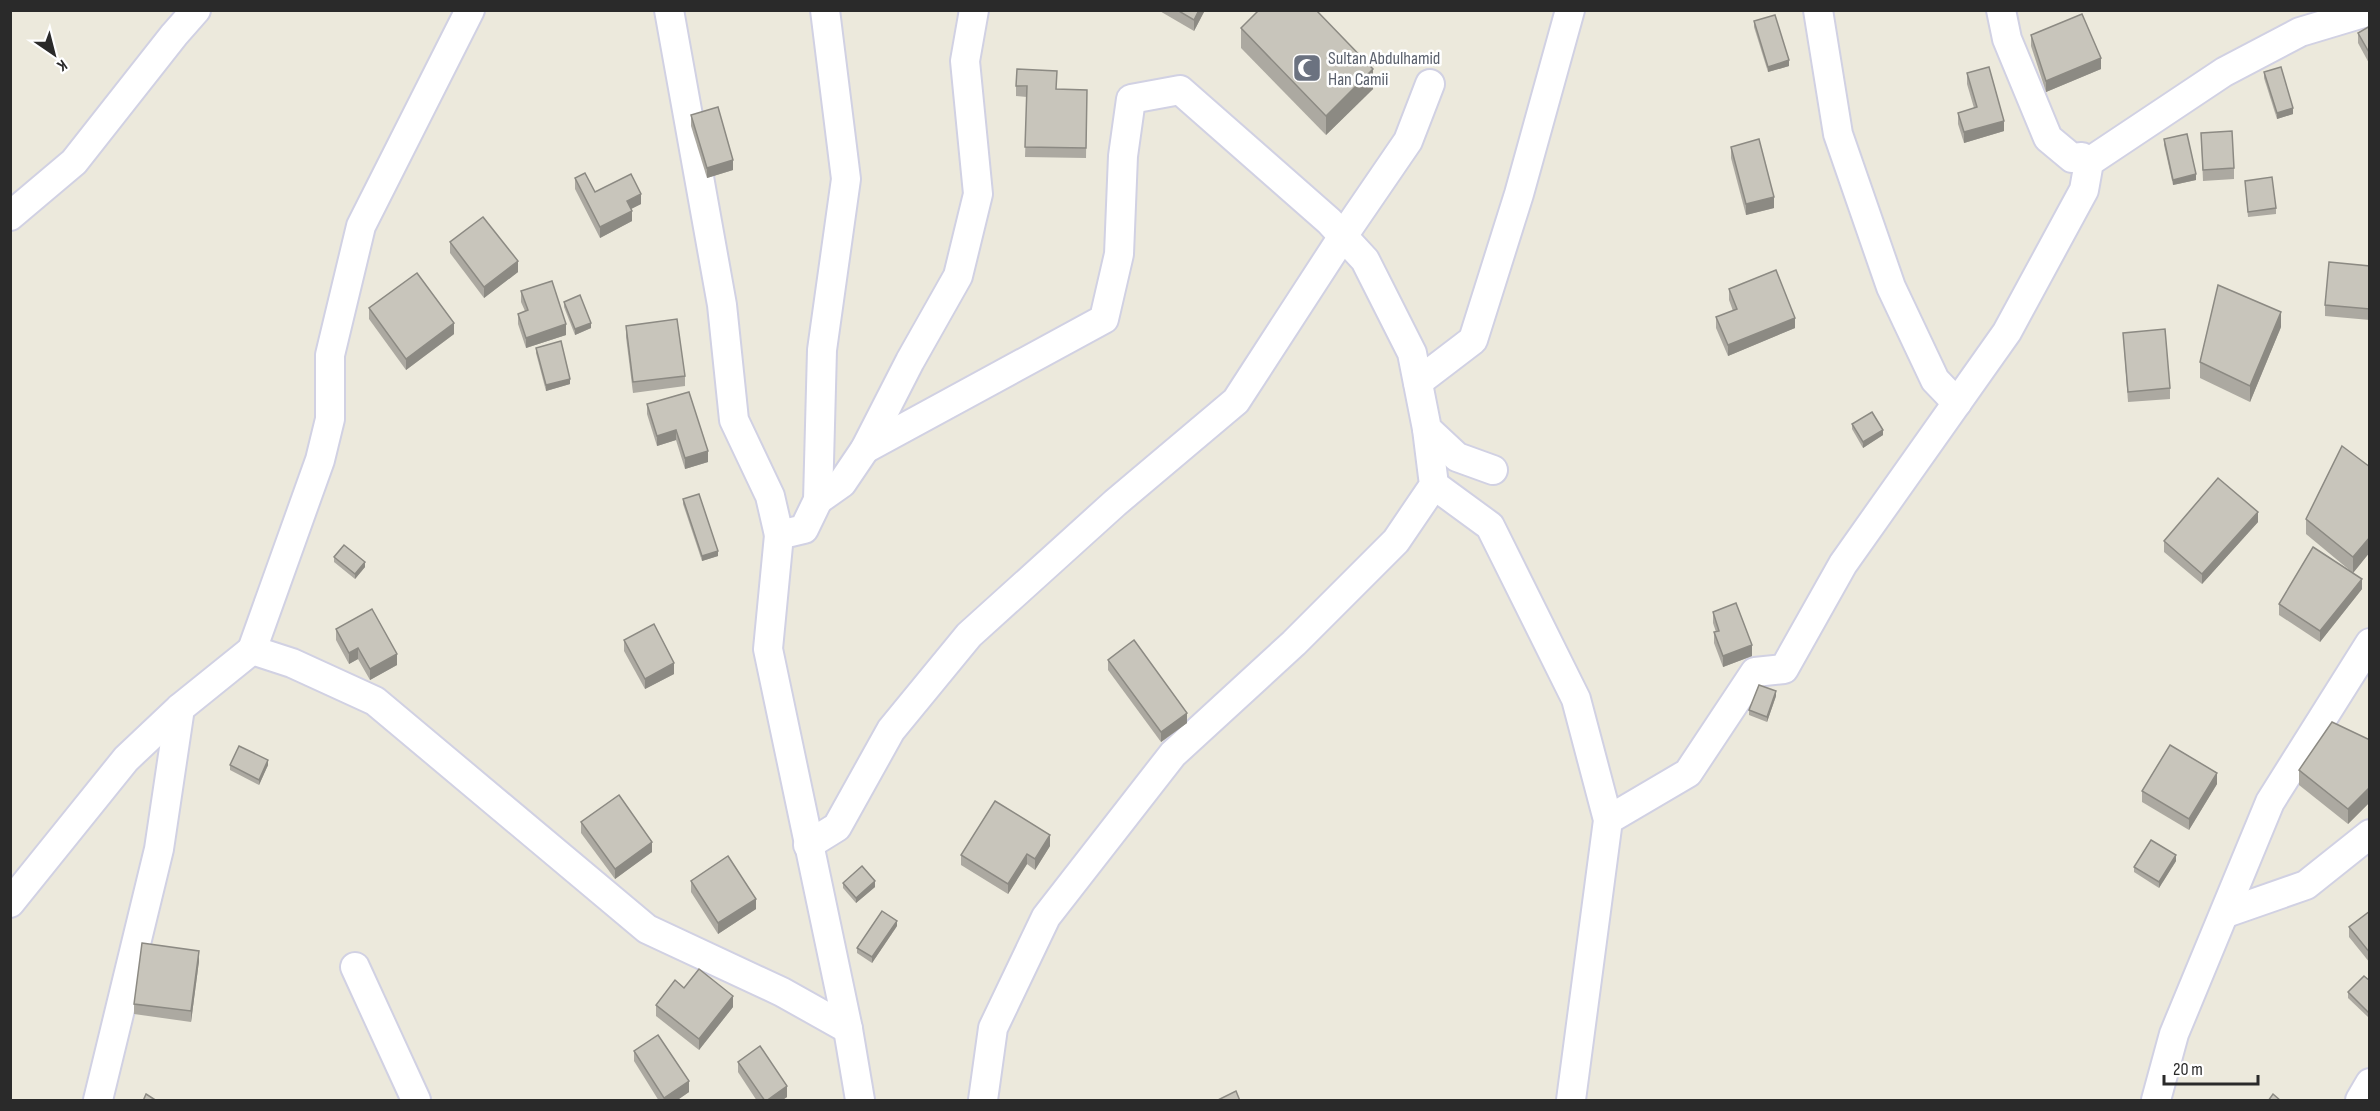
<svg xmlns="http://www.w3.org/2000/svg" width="2380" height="1111" viewBox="0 0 2380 1111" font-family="'Sofia Sans Condensed',sans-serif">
<rect width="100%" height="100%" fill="#ece9dc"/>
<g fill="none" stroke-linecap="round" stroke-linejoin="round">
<g stroke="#d1d1e3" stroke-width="32">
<g id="street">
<polyline points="669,10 722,305 734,420 770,496 779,535"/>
<polyline points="825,10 846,179 822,350 818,500 804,529 779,535 768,649 848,1029 860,1100"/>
<polyline points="1818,10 1838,134 1891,287 1935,380 1957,403"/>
<polyline points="2001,10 2007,39 2048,138 2072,158 2082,157 2089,162"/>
<polyline points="10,216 74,162 174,35 196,10"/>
<polyline points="1418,382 1473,340 1519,194 1570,10"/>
<polyline points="865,449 1104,319 1119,254 1123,156 1131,99 1180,90 1329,221 1365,260 1412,353 1427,429 1457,457 1493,470"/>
<polyline points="1434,485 1490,526 1576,699 1608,820 1571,1100"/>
<polyline points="818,500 842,483 865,449 910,361 958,276 978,194 965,61 974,10"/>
<polyline points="252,650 320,460 330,419 330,355 361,226 470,10"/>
<polyline points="1608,820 1688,773 1755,672 1784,669 1843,564 2007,332 2084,190 2089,162 2224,72 2300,32 2370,11"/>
<polyline points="808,845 837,827 891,730 969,635 1115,503 1236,401 1343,236 1408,141 1430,84"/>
<polyline points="10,903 126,759 180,708 252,650 292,663 375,701 647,929 782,992 848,1029"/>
<polyline points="2226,913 2306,885 2370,834"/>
<polyline points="355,967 416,1100"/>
<polyline points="98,1100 159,849 180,708"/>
<polyline points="983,1100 993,1028 1046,917 1173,754 1294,643 1396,541 1434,485 1427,429"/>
<polyline points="2156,1100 2174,1034 2270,802 2370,643"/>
<polyline points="2360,1100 2370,1083"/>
</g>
</g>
<use href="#street" stroke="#fff" stroke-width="28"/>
</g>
<g fill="#aca9a1">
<polygon points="1158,10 1205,10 1194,31"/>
<polygon points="1754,21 1789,66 1768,72 1754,27"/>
<polygon points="2370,26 2370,65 2358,43 2358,33"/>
<polygon points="1241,28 1373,89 1326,135 1241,48"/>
<polygon points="2031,35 2101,69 2046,92 2031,46"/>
<polygon points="2264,72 2293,114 2277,119 2264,78"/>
<polygon points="1967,73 2004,131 1964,143 1958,124 1958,113 1974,108 1967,84"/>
<polygon points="1016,86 1056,89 1087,90 1086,158 1025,157 1027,97 1016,96"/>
<polygon points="691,115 733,170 707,178 691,126"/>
<polygon points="2201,133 2234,168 2234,179 2203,181"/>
<polygon points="2164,139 2196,180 2173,185 2164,145"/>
<polygon points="1731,147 1774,208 1746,215 1731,158"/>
<polygon points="575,178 595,192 641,204 631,209 632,221 600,238 575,189"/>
<polygon points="2245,181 2276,208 2276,214 2248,217"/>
<polygon points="450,242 518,272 484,298 450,253"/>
<polygon points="2370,266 2370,320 2325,316 2325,305"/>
<polygon points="1729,289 1795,328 1728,356 1716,328 1716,317 1733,311 1729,300"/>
<polygon points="521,291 566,335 526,348 518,324 518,314 525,311 521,302"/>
<polygon points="564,302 591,328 575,335 564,307"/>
<polygon points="369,308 454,334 406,370 369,319"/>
<polygon points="626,326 685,376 685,386 633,393 626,337"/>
<polygon points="2281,327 2250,402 2200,378 2200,362"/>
<polygon points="2123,333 2170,388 2170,399 2128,402"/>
<polygon points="536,348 570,384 546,391 536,353"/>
<polygon points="689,392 708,462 685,469 676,440 657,446 647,414 647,404"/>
<polygon points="1852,424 1883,435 1863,448 1852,429"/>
<polygon points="2370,467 2370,552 2353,573 2306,534 2306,519"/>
<polygon points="683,499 718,556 702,561 683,504"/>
<polygon points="2258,522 2202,584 2164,552 2164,541"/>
<polygon points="334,557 365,567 355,579 334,562"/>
<polygon points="2362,589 2320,642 2279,615 2279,604"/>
<polygon points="1713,612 1752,656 1723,667 1714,643 1714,632 1716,632 1713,623"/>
<polygon points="336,629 397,665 370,680 358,659 349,664 336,640"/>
<polygon points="624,640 674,674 645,689 624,651"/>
<polygon points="1108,660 1187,723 1161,742 1108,670"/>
<polygon points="1776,696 1767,722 1749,715 1749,710"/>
<polygon points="2370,740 2370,802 2348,824 2299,785 2299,770"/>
<polygon points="230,765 268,765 259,785 230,770"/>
<polygon points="2217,784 2189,830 2142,802 2142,791"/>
<polygon points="581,822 652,852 615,879 581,833"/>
<polygon points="1050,846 1035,870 1027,864 1008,894 961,865 961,855"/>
<polygon points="2176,861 2159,888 2134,872 2134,867"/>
<polygon points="691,881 756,909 718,934 691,892"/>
<polygon points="843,883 875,887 856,903 843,888"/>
<polygon points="2370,911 2370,963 2349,937 2349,927"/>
<polygon points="897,926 872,963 857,953 857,948"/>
<polygon points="199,961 191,1022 134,1014 134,1004"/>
<polygon points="2370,981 2370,1015 2368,1017 2348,998 2348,992"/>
<polygon points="684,988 733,1007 699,1050 656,1016 656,1005"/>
<polygon points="634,1051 689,1092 676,1101 659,1101 634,1061"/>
<polygon points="738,1062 787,1097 781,1101 757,1101 738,1072"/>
</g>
<g fill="#8c8a83">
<polygon points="1199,10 1205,10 1194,31 1194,20"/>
<polygon points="2101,58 2101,69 2046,92 2046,81"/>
<polygon points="1789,60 1789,66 1768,72 1768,67"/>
<polygon points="1373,69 1373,89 1326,135 1326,116"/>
<polygon points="2293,108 2293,114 2277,119 2277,113"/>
<polygon points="2004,121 2004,131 1964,143 1964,132"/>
<polygon points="733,160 733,170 707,178 707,168"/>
<polygon points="2196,174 2196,180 2173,185 2173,180"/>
<polygon points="641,194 641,204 627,211 627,201"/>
<polygon points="1774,197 1774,208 1746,215 1746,204"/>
<polygon points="632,211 632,221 600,238 600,227"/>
<polygon points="518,261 518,272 484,298 484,287"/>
<polygon points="2281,312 2281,327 2250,402 2250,386"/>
<polygon points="1795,318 1795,328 1728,356 1728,345"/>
<polygon points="454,323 454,334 406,370 406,359"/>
<polygon points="591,323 591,328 575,335 575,329"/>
<polygon points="566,324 566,335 526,348 526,338"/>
<polygon points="570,379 570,384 546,391 546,385"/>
<polygon points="676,430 676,440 657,446 657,436"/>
<polygon points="1883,430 1883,435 1863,448 1863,442"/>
<polygon points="708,451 708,462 685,469 685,458"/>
<polygon points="2258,512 2258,522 2202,584 2202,574"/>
<polygon points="2370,537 2370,552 2353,573 2353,557"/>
<polygon points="718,551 718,556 702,561 702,556"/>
<polygon points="365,562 365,567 355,579 355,574"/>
<polygon points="2362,579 2362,589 2320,642 2320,631"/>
<polygon points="1752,645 1752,656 1723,667 1723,656"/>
<polygon points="358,648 358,659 349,664 349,653"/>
<polygon points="397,654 397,665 370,680 370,669"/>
<polygon points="674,663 674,674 645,689 645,679"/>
<polygon points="1776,691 1776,696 1767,722 1767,717"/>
<polygon points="1187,713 1187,723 1161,742 1161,732"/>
<polygon points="268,760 268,765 259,785 259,780"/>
<polygon points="2217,773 2217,784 2189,830 2189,819"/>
<polygon points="2370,787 2370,802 2348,824 2348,809"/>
<polygon points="1050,835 1050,846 1035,870 1035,859"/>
<polygon points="652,842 652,852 615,879 615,869"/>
<polygon points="1027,854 1027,864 1008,894 1008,884"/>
<polygon points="2176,855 2176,861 2159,888 2159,882"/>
<polygon points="875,881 875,887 856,903 856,898"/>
<polygon points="756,899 756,909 718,934 718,923"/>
<polygon points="897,921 897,926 872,963 872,957"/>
<polygon points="199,951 199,961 191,1022 191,1011"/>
<polygon points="733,996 733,1007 699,1050 699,1039"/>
<polygon points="689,1081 689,1092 676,1101 664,1101 664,1098"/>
<polygon points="787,1086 787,1097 781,1101 766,1101"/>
</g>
<g fill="#c8c5bb" stroke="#8c8a83" stroke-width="1.5">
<polygon points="1177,10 1199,10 1194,20"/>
<polygon points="1259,10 1316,10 1373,69 1326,116 1241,28"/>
<polygon points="2082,14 2101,58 2046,81 2031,35"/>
<polygon points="1775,15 1789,60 1768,67 1754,21"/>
<polygon points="2370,26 2370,54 2358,33"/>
<polygon points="1989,67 2004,121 1964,132 1958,113 1977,107 1967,73"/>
<polygon points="2281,67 2293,108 2277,113 2264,72"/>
<polygon points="1017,69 1057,71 1056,89 1087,90 1086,148 1025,147 1027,86 1016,86"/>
<polygon points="718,107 733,160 707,168 691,115"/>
<polygon points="2232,131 2234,168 2203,170 2201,133"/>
<polygon points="2187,134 2196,174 2173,180 2164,139"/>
<polygon points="1759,139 1774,197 1746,204 1731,147"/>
<polygon points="585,173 595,192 631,174 641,194 627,201 632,211 600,227 575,178"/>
<polygon points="2272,177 2276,208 2248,212 2245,181"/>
<polygon points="483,217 518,261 484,287 450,242"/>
<polygon points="2329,262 2370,266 2370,309 2325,305"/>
<polygon points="1776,270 1795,318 1728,345 1716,317 1737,309 1729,289"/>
<polygon points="417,273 454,323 406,359 369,308"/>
<polygon points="552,281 566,324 526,338 518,314 528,310 521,291"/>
<polygon points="2218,285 2281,312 2250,386 2200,362"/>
<polygon points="580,295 591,323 575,329 564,302"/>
<polygon points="677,319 685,376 633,382 626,326"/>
<polygon points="2165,329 2170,388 2128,392 2123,333"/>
<polygon points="561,341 570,379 546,385 536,348"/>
<polygon points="689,392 708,451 685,458 676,430 657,436 647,404"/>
<polygon points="1872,412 1883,430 1863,442 1852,424"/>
<polygon points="2342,446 2370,467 2370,537 2353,557 2306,519"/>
<polygon points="2218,478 2258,512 2202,574 2164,541"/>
<polygon points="699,494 718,551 702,556 683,499"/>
<polygon points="344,545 365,562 355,574 334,557"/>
<polygon points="2313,547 2362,579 2320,631 2279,604"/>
<polygon points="1736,603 1752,645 1723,656 1714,632 1719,631 1713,612"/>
<polygon points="372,609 397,654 370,669 358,648 349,653 336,629"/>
<polygon points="654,624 674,663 645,679 624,640"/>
<polygon points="1134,640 1187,713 1161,732 1108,660"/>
<polygon points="1759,685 1776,691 1767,717 1749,710"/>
<polygon points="2332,722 2370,740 2370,787 2348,809 2299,770"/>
<polygon points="2170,745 2217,773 2189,819 2142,791"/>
<polygon points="239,746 268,760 259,780 230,765"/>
<polygon points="619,795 652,842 615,869 581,822"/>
<polygon points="995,801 1050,835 1035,859 1027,854 1008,884 961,855"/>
<polygon points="2151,840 2176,855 2159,882 2134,867"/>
<polygon points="728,856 756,899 718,923 691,881"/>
<polygon points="862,866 875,881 856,898 843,883"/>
<polygon points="882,911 897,921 872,957 857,948"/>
<polygon points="2370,911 2370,953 2349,927"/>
<polygon points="142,943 199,951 191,1011 134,1004"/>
<polygon points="699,969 733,996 699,1039 656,1005 675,980 684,988"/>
<polygon points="2364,976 2370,981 2370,1010 2368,1012 2348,992"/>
<polygon points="658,1035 689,1081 664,1098 634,1051"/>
<polygon points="760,1046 787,1086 766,1101 765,1101 738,1062"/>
<polygon points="1236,1091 1240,1101 1216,1101"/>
<polygon points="146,1094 157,1101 143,1101"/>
<polygon points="2273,1094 2281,1101 2268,1101"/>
</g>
<defs>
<g id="mosque-square" transform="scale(1.5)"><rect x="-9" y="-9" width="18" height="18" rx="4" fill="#6b7280" stroke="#fff"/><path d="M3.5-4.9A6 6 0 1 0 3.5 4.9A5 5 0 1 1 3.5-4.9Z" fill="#fff"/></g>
</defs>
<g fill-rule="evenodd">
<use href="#mosque-square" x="1307" y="68"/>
</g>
<g text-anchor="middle" stroke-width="5" stroke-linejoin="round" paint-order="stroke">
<g font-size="18" fill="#5b616d" stroke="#fff" text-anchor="start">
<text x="1328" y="64">Sultan Abdulhamid<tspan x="1328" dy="21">Han Camii</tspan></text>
</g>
</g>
<rect width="2380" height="1111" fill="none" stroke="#2a2a2a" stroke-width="24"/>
<g transform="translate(54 54) rotate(145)" stroke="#ffffff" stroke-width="4.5" paint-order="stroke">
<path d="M0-4.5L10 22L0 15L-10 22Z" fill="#2a2a2a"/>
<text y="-9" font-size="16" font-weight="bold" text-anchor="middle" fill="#2a2a2a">K</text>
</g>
<path d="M2164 1075v9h94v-9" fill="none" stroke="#2a2a2a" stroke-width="3"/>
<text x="2173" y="1075" font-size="18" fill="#2a2a2a" stroke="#ffffff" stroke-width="4.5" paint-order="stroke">20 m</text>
</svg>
